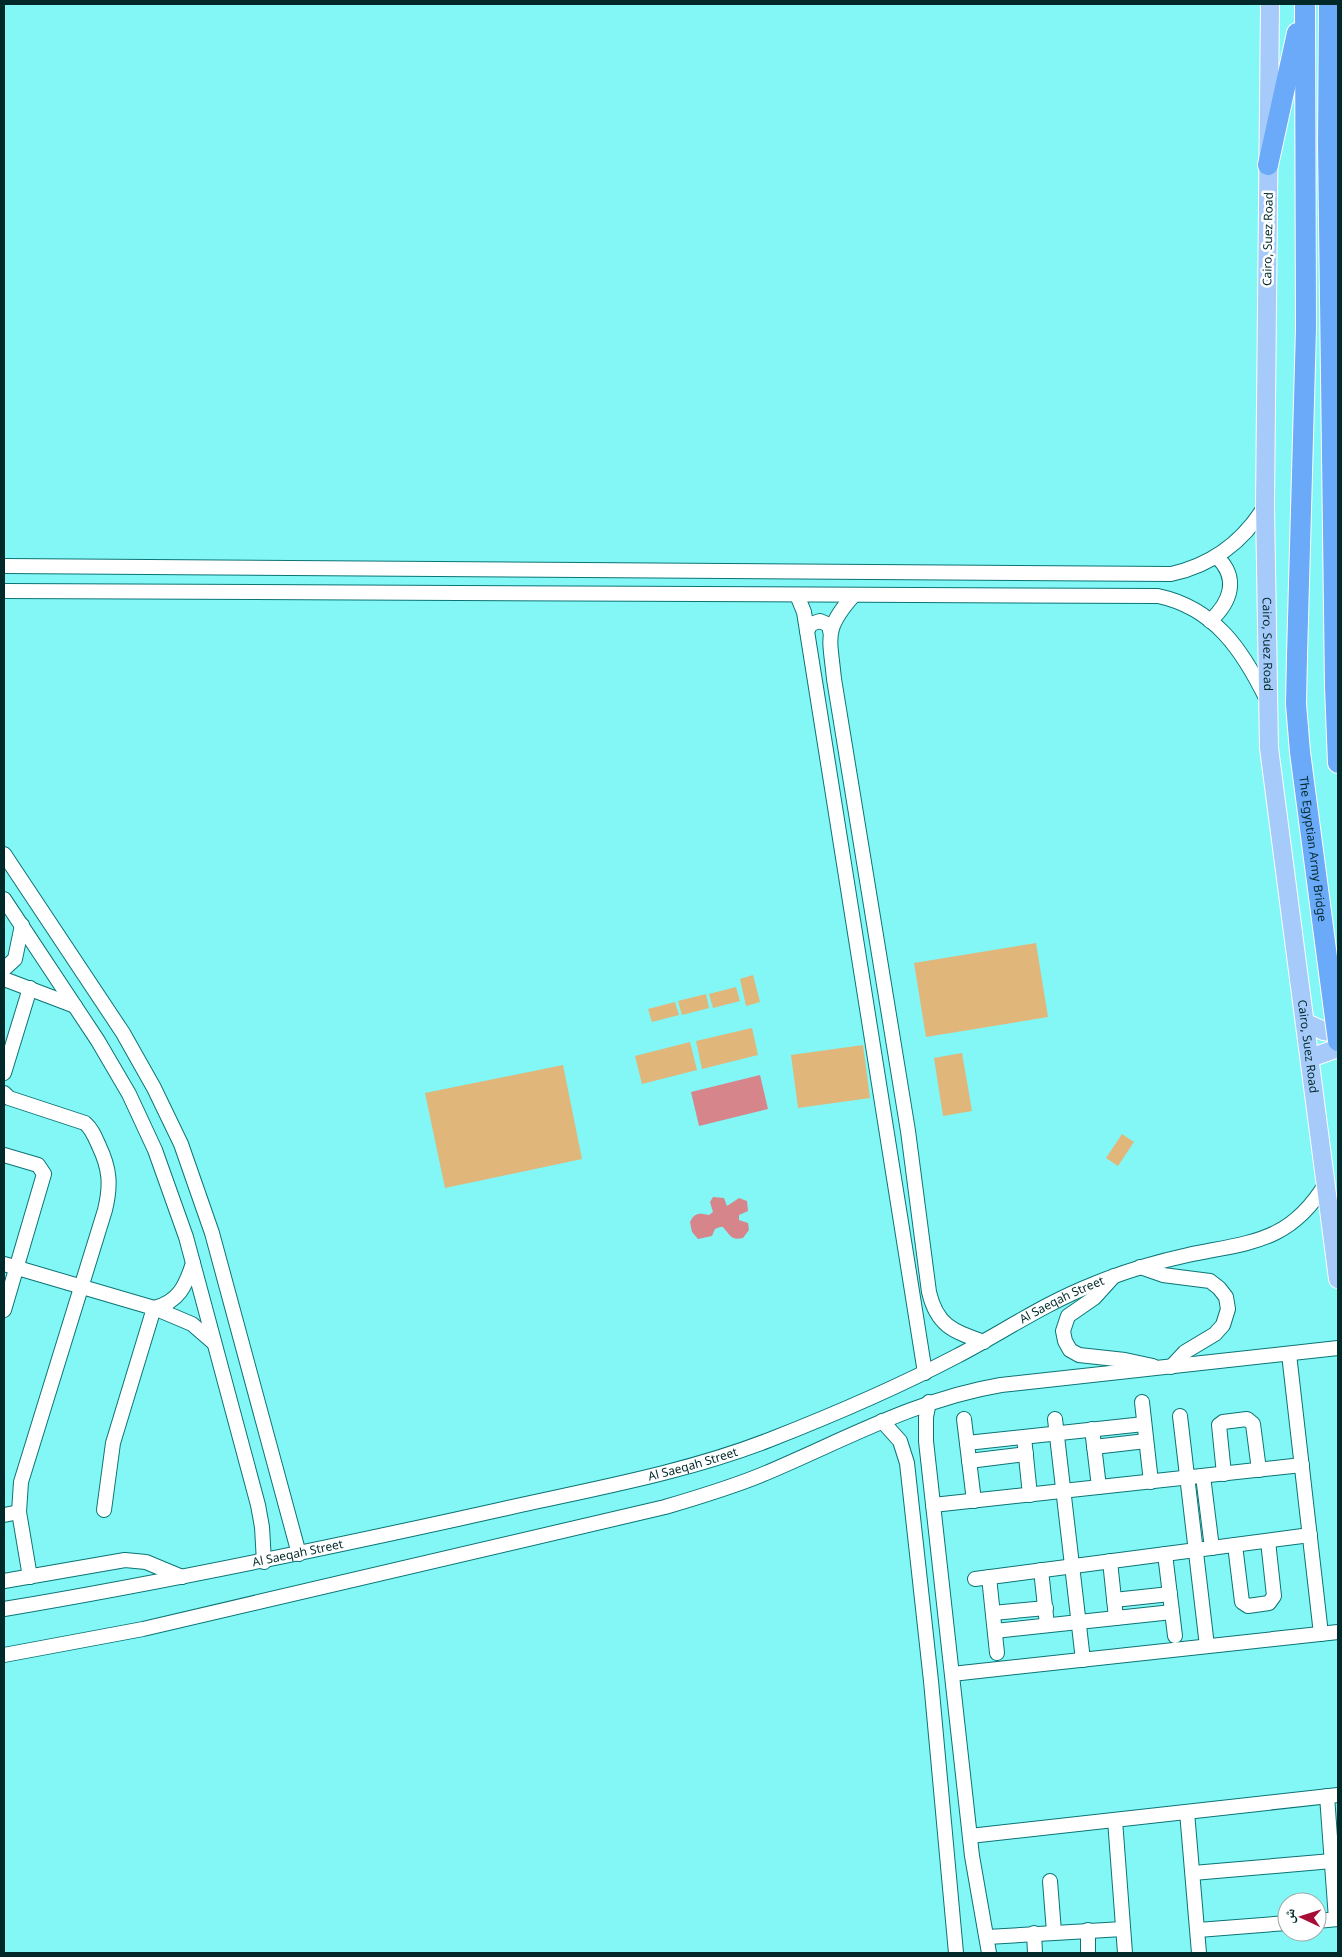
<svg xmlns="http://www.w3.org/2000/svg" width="1342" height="1957" viewBox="0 0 1342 1957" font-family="'Noto Sans','Noto Naskh Arabic',sans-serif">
<rect width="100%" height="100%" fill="#83f6f6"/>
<g fill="#e1b67a">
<polygon points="1036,943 1048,1017 926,1037 914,963"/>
<polygon points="753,975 760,1002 746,1006 740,979"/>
<polygon points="736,987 740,1001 713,1008 709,994"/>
<polygon points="706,994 709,1008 682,1015 678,1001"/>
<polygon points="675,1002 679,1015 652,1022 648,1009"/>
<polygon points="752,1028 758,1055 702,1069 696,1041"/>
<polygon points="690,1042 697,1070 642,1084 635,1056"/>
<polygon points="863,1045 870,1098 798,1108 791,1055"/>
<polygon points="962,1053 972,1111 943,1116 934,1058"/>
<polygon points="563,1065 582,1159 445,1188 425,1093"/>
<polygon points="1122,1134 1134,1142 1118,1166 1106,1158"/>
</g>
<g fill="#d6868b">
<polygon points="760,1075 768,1109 699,1126 691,1092"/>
<path d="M713,1197L724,1198L727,1206L739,1198L747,1201L748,1211L739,1215V1220L748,1223L749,1230L743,1238C731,1241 730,1235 723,1227H720L715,1229L712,1236L698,1239L692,1232L690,1222C695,1212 699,1213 709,1215L713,1212L710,1202Z"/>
</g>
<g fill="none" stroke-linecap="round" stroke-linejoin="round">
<g stroke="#0c7475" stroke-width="16">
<g id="minor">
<path d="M4,566L1171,574C1212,565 1243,542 1265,506"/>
<path d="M4,591L1158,596C1215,608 1243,651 1267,700"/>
<polyline points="797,595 804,612 807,631 925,1373"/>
<path d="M853,596C823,630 830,637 834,679L908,1131L929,1292C937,1326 953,1331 984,1342"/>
<path d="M1210,621C1231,602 1239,578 1217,557"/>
<polyline points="807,631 811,624 820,621 829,625 830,631"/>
<polyline points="4,854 123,1033 154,1088 181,1144 212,1233 299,1554"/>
<polyline points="4,899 98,1041 129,1094 155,1150 186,1237 258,1505 262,1527 264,1562"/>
<polyline points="4,969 15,959 22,925"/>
<polyline points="4,979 75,1006"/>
<polyline points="4,1073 30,988"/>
<path d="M4,1093L9,1098L85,1123C92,1129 95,1137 99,1146C110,1169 111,1185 105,1210L21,1482L19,1512L30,1577"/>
<polyline points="4,1155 38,1165 44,1174 4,1310"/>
<polyline points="4,1264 154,1308 192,1324 214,1343"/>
<polyline points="1140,1267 1163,1275 1210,1281 1219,1288 1226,1297 1228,1309 1223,1325 1215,1334 1185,1352 1171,1367"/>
<polyline points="1114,1276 1094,1298 1068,1316 1063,1331 1065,1341 1070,1350 1079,1355 1125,1360 1153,1366"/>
<path d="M154,1308C179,1302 186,1285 193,1263"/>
<polyline points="1289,1354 1321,1634"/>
<polyline points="929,1402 926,1417 926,1441 972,1856 989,1953"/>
<polyline points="1142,1402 1151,1482"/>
<polyline points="1180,1416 1207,1646"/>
<polyline points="964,1419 974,1501"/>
<polyline points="1055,1419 1083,1660"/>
<polyline points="882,1421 900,1441 907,1463 931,1681 956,1953"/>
<polyline points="1092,1429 1099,1487"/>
<polyline points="1024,1437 1030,1495"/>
<polyline points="967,1443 1144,1424"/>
<polyline points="1094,1447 1146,1441"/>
<polyline points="969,1461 1026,1454"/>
<polyline points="1224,1474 1219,1425 1223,1422 1247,1419 1253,1424 1259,1470"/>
<polyline points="1203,1476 1212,1548"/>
<polyline points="933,1505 1302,1465"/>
<polyline points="104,1510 113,1443 154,1308"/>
<polyline points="4,1515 19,1512"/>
<polyline points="1235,1545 1242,1602 1248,1606 1269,1603 1274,1596 1268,1541"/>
<polyline points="1165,1554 1175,1636"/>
<polyline points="1110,1561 1116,1618"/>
<polyline points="1041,1570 1047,1625"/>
<polyline points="989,1577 997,1653"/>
<polyline points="975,1579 1310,1535"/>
<polyline points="4,1581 125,1560 146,1562 182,1577"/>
<polyline points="1114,1600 1170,1594"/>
<path id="s1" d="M4,1609C171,1581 337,1546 503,1509C592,1489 684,1473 769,1440C833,1415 896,1388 957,1356C1003,1332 1045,1303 1094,1284C1125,1271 1156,1262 1188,1255C1250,1242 1290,1243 1326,1183"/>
<polyline points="993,1613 1046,1608"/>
<polyline points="995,1631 1172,1612"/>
<path d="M4,1655L143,1629L665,1507C699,1497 733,1487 766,1473C844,1440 917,1399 1001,1385L1338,1348"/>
<polyline points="952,1674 1338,1632"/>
<polyline points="1327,1796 1336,1919"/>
<polyline points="1187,1812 1199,1953"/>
<polyline points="1115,1820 1125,1953"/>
<polyline points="970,1836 1338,1795"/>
<polyline points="1193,1873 1332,1861"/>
<polyline points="1050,1881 1054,1932"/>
<polyline points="1317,1921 1338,1919"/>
<polyline points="1088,1930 1088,1953"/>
<polyline points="1198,1930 1287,1923"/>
<polyline points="1034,1933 1035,1953"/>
<polyline points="987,1937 1123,1929"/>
</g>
</g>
<g stroke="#fff" stroke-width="20">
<g id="major">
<path id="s2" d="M1270,4L1265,506L1269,748L1338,1279"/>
<polyline points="1306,1023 1324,1031 1338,1033"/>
<polyline points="1310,1058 1338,1048"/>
</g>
</g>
<g stroke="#fff" stroke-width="22">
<g id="highway">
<polyline points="1329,4 1328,144 1335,687 1338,763"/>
<polyline points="1268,165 1297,33"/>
<polyline points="1297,656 1306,328 1305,4"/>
</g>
</g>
<use href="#minor" stroke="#fff" stroke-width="14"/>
<use href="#major" stroke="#a6cbfb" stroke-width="18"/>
<use href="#highway" stroke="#6ba9f9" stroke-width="20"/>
<g stroke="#fff" stroke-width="22" stroke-linecap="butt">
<g id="highway-bridge">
<path id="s3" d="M1297,656L1296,704L1300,752L1338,1041"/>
</g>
</g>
<use href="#highway-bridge" stroke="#6ba9f9" stroke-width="20"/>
</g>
<g text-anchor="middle" stroke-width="5" stroke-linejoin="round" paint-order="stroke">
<g font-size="12" fill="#02292a" stroke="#fff">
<text transform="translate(1268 239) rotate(-89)" y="4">Cairo, Suez Road</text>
<text dy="4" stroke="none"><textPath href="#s2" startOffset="640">Cairo, Suez Road</textPath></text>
<text dy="4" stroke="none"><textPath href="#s3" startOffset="194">The Egyptian Army Bridge</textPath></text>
<text dy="4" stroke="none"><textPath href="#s2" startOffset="1045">Cairo, Suez Road</textPath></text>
<text dy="4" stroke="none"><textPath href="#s1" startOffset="1109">Al Saeqah Street</textPath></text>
<text dy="4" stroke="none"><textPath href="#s1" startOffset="704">Al Saeqah Street</textPath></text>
<text dy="4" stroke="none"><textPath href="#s1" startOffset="299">Al Saeqah Street</textPath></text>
</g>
</g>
<rect width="1342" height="1957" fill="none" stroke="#02292a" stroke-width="10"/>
<g transform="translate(1302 1917) rotate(274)"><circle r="24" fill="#ffffff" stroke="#9aa9aa"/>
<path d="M0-4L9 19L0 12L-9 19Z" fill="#a70d37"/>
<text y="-8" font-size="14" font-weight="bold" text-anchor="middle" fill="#02292a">ش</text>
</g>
</svg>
